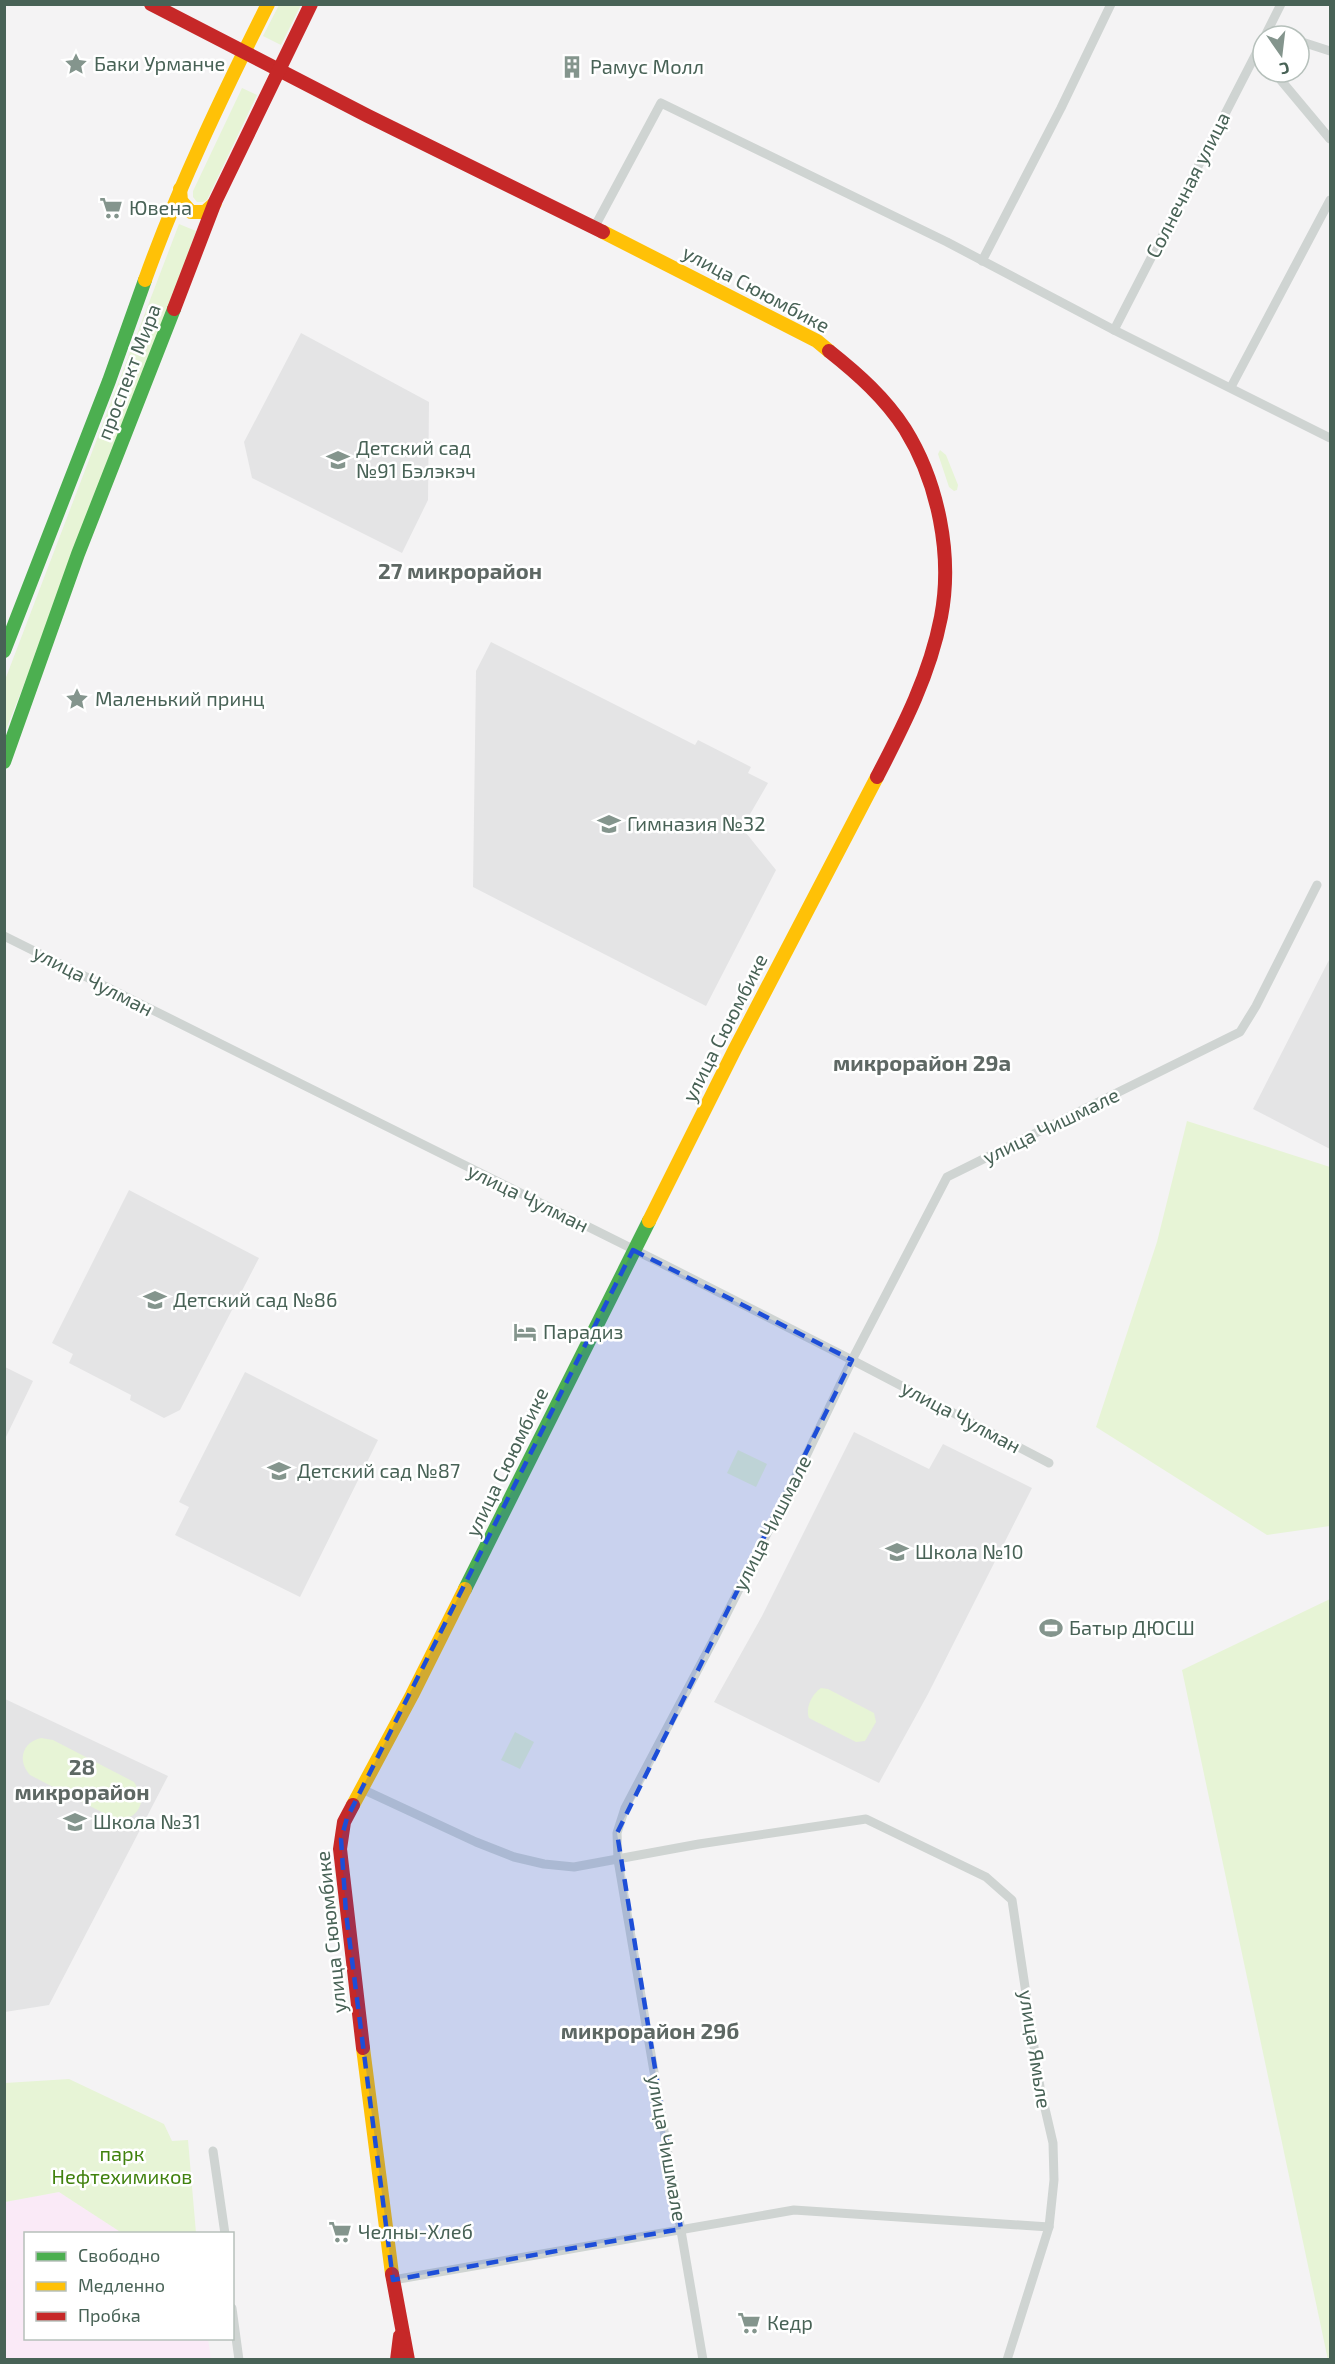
<svg xmlns="http://www.w3.org/2000/svg" width="1335" height="2364" viewBox="0 0 1335 2364" font-family="'Exo 2',sans-serif">
<rect width="100%" height="100%" fill="#f4f3f4"/>
<g fill="#e4e4e5">
<polygon points="301,333 429,402 428,500 402,553 252,478 244,442"/>
<polygon points="491,642 695,745 698,740 751,767 748,773 768,783 742,828 776,870 706,1006 473,887 476,671"/>
<polygon points="1330,958 1330,1149 1253,1109"/>
<polygon points="129,1190 259,1258 180,1410 164,1418 130,1400 131,1395 69,1363 73,1354 52,1343"/>
<polygon points="5,1367 33,1381 5,1439"/>
<polygon points="245,1372 378,1440 300,1597 175,1535 189,1507 179,1502"/>
<polygon points="854,1432 929,1469 943,1444 1032,1488 928,1694 879,1783 714,1702 762,1616"/>
<polygon points="5,1699 168,1776 49,2005 5,2012"/>
</g>
<polygon fill="#faeaf7" points="59,2192 122,2233 26,2234 26,2338 208,2339 211,2359 5,2360 5,2202"/>
<g fill="#e7f4d6">
<polygon points="279,5 301,5 281,45 263,36"/>
<polygon points="242,88 257,95 207,200 203,202 197,202 193,197 193,191"/>
<polygon points="179,224 196,231 136,404 5,732 5,680"/>
<polygon points="940,450 946,455 958,485 957,490 954,491 949,487 938,454"/>
<polygon points="1187,1121 1330,1167 1330,1526 1267,1535 1096,1427 1157,1242"/>
<polygon points="738,1450 767,1464 756,1487 727,1473"/>
<polygon points="1330,1599 1330,2359 1328,2360 1182,1670"/>
<path d="M821,1688L828,1689L874,1713L876,1722L865,1741L856,1742L809,1718C805,1708 812,1694 821,1688Z"/>
<polygon points="515,1732 534,1742 520,1769 501,1760"/>
<path d="M41,1738L53,1740L134,1782L142,1796C141,1812 131,1821 115,1819L30,1775C17,1761 22,1742 41,1738Z"/>
<polygon points="69,2079 164,2124 172,2141 188,2140 196,2233 122,2233 59,2192 5,2202 5,2083"/>
</g>
<g fill="none" stroke-linecap="round" stroke-linejoin="round">
<g stroke="#cfd4d2" stroke-width="9">
<polyline points="1268,31 1284,36"/>
<polyline points="1265,36 1281,4"/>
<polyline points="1299,41 1330,51"/>
<polyline points="1274,72 1330,139"/>
<polyline points="594,228 661,103 947,242 1114,330 1330,438"/>
<polyline points="982,261 1061,108 1111,4"/>
<polyline points="1114,330 1263,40"/>
<polyline points="1231,387 1330,200"/>
<polyline points="4,936 663,1264 852,1360 1049,1463"/>
<polyline points="362,1789 476,1842 514,1857 544,1864 574,1867 699,1844 866,1819 986,1877 1012,1900 1040,2087 1053,2143 1054,2180 1049,2227 1007,2360"/>
<polyline points="213,2151 225,2234"/>
<polyline points="393,2280 794,2210 1049,2227"/>
<polyline points="232,2308 239,2360"/>
<polyline points="703,2360 618,1860 617,1833 625,1808 715,1637 808,1452 852,1360 947,1177 1240,1032 1256,1006 1317,885"/>
</g>
<g stroke="#4caf50" stroke-width="14">
<polyline points="4,651 109,381 145,280"/>
<polyline points="4,762 78,554 174,309"/>
<polyline points="465,1589 649,1221"/>
</g>
<g stroke="#ffc107" stroke-width="14">
<polyline points="180,189 181,201 191,212 205,212 215,203"/>
<polyline points="603,232 817,341 829,351"/>
<path d="M145,280C179,185 223,94 268,4"/>
<polyline points="649,1221 735,1049 877,777"/>
<polyline points="353,1805 412,1695 465,1589"/>
<polyline points="363,2048 392,2274"/>
</g>
<g stroke="#c62828" stroke-width="14">
<polyline points="151,4 368,116 603,232"/>
<polyline points="174,309 215,202 311,4"/>
<path d="M829,351C858,374 885,398 905,429C938,482 953,555 941,617C930,674 904,725 877,777"/>
<polyline points="353,1805 344,1822 340,1849 363,2048"/>
<polyline points="392,2274 408,2360"/>
<polyline points="397,2360 400,2336"/>
</g>
</g>
<path fill="#1d4ed8" fill-opacity="0.2" stroke="#1d4ed8" stroke-width="4.5" stroke-dasharray="12 8" stroke-linejoin="round" d="M633,1250L852,1360L617,1833L681,2229L393,2280L346,1913L341,1839L347,1818Z"/>
<defs>
<g id="sight-bare" transform="scale(1.8)"><path d="M0-6L1.8-2.2L6-1.7L2.9 1.2L3.7 5.4L0 3.3L-3.7 5.4L-2.9 1.2L-6-1.7L-1.8-2.2Z" fill="#84958d" stroke="#fff" stroke-width="2.5" paint-order="stroke"/></g>
<g id="building-bare" transform="scale(1.8)"><path d="M-4-6H4V6H1V3H-1V6H-4ZM-2.5-4.3h1.7v1.8h-1.7ZM.8-4.3h1.7v1.8H.8ZM-2.5-1h1.7V.8h-1.7ZM.8-1h1.7V.8H.8Z" fill="#84958d" stroke="#fff" stroke-width="2.5" paint-order="stroke"/></g>
<g id="supermarket-bare" transform="scale(1.8)"><path d="M-6-5.5h2.5l.6 2H6L4.5 2H-2.5L-4.4-4H-6ZM-1.5 3.2a1.3 1.3 0 1 0 .1 0ZM3 3.2a1.3 1.3 0 1 0 .1 0Z" fill="#84958d" stroke="#fff" stroke-width="2.5" paint-order="stroke"/></g>
<g id="school-bare" transform="scale(1.8)"><path d="M0-5L7-2L0 1L-7-2ZM-4 1L0 2.5L4 1V4Q0 6-4 4Z" fill="#84958d" stroke="#fff" stroke-width="2.5" paint-order="stroke"/></g>
<g id="hotel-bare" transform="scale(1.8)"><path d="M-6-4.5h1.5V1H6V5H4.5V3h-9V5H-6ZM-4 0a1.8 1.8 0 1 1 3.6 0ZM.5 0V-2.5h3Q6-2.5 6 0Z" fill="#84958d" stroke="#fff" stroke-width="2.5" paint-order="stroke"/></g>
<g id="stadium-bare" transform="scale(1.8)"><path d="M0-5a6.5 5 0 1 0 0 10a6.5 5 0 1 0 0-10ZM-3.5-1.8h7v3.6h-7Z" fill="#84958d" stroke="#fff" stroke-width="2.5" paint-order="stroke"/></g>
</defs>
<g fill-rule="evenodd">
<use href="#sight-bare" x="76" y="64"/>
<use href="#building-bare" x="572" y="67"/>
<use href="#supermarket-bare" x="111" y="208"/>
<use href="#school-bare" x="338" y="460"/>
<use href="#sight-bare" x="77" y="699"/>
<use href="#school-bare" x="609" y="824"/>
<use href="#school-bare" x="155" y="1300"/>
<use href="#hotel-bare" x="525" y="1332"/>
<use href="#school-bare" x="279" y="1471"/>
<use href="#school-bare" x="897" y="1552"/>
<use href="#stadium-bare" x="1051" y="1628"/>
<use href="#school-bare" x="75" y="1822"/>
<use href="#supermarket-bare" x="340" y="2232"/>
<use href="#supermarket-bare" x="749" y="2323"/>
</g>
<g text-anchor="middle" stroke-width="5" stroke-linejoin="round" paint-order="stroke">
<g font-size="20" fill="#486256" stroke="#fff" text-anchor="start">
<text x="94" y="71">Баки Урманче</text>
<text x="590" y="74">Рамус Молл</text>
<text x="129" y="215">Ювена</text>
<text x="356" y="455">Детский сад<tspan x="356" dy="23">№91 Бэлэкэч</tspan></text>
<text x="95" y="706">Маленький принц</text>
<text x="627" y="831">Гимназия №32</text>
<text x="173" y="1307">Детский сад №86</text>
<text x="543" y="1339">Парадиз</text>
<text x="297" y="1478">Детский сад №87</text>
<text x="915" y="1559">Школа №10</text>
<text x="1069" y="1635">Батыр ДЮСШ</text>
<text x="93" y="1829">Школа №31</text>
<text x="358" y="2239">Челны-Хлеб</text>
<text x="767" y="2330">Кедр</text>
</g>
<g font-size="20" fill="#486256" stroke="#fff">
<text transform="translate(1188 185) rotate(-63)" y="7">Солнечная улица</text>
<text transform="translate(756 289) rotate(28)" y="7">улица Сююмбике</text>
<text transform="translate(129 372) rotate(-69)" y="7">проспект Мира</text>
<text transform="translate(93 981) rotate(27)" y="7">улица Чулман</text>
<text transform="translate(725 1028) rotate(-63)" y="7">улица Сююмбике</text>
<text transform="translate(1051 1126) rotate(-26)" y="7">улица Чишмале</text>
<text transform="translate(528 1198) rotate(26)" y="7">улица Чулман</text>
<text transform="translate(961 1417) rotate(28)" y="7">улица Чулман</text>
<text transform="translate(507 1462) rotate(-64)" y="7">улица Сююмбике</text>
<text transform="translate(772 1523) rotate(-63)" y="7">улица Чишмале</text>
<text transform="translate(331 1932) rotate(-96)" y="7">улица Сююмбике</text>
<text transform="translate(1035 2049) rotate(81)" y="7">улица Ямьле</text>
<text transform="translate(667 2148) rotate(80)" y="7">улица Чишмале</text>
</g>
<g font-size="20" fill="#41820e" stroke="#fff">
<text x="122" y="2161">парк<tspan x="122" dy="23">Нефтехимиков</tspan></text>
</g>
<g font-size="22" font-weight="bold" fill="#5e6864" stroke="#fff">
<text x="460" y="579">27 микрорайон</text>
<text x="922" y="1071">микрорайон 29а</text>
<text x="82" y="1775">28<tspan x="82" dy="25">микрорайон</tspan></text>
<text x="650" y="2039">микрорайон 29б</text>
</g>
</g>
<rect width="1335" height="2364" fill="none" stroke="#486256" stroke-width="12"/>
<rect x="24" y="2232" width="210" height="108" fill="#ffffff" stroke="#b6c0bb" stroke-width="1.5"/>
<rect x="36" y="2252" width="30" height="9" fill="#4caf50" stroke="#b6c0bb" stroke-width="1.5"/>
<text x="78" y="2262" font-size="18" fill="#486256">Свободно</text>
<rect x="36" y="2282" width="30" height="9" fill="#ffc107" stroke="#b6c0bb" stroke-width="1.5"/>
<text x="78" y="2292" font-size="18" fill="#486256">Медленно</text>
<rect x="36" y="2312" width="30" height="9" fill="#c62828" stroke="#b6c0bb" stroke-width="1.5"/>
<text x="78" y="2322" font-size="18" fill="#486256">Пробка</text>
<g transform="translate(1281 54) rotate(166)"><circle r="28" fill="#ffffff" stroke="#b6c0bb" stroke-width="1.5"/>
<path d="M0-4.5L10 22L0 15L-10 22Z" fill="#84958d"/>
<text y="-9" font-size="16" font-weight="bold" text-anchor="middle" fill="#486256">С</text>
</g>
</svg>
